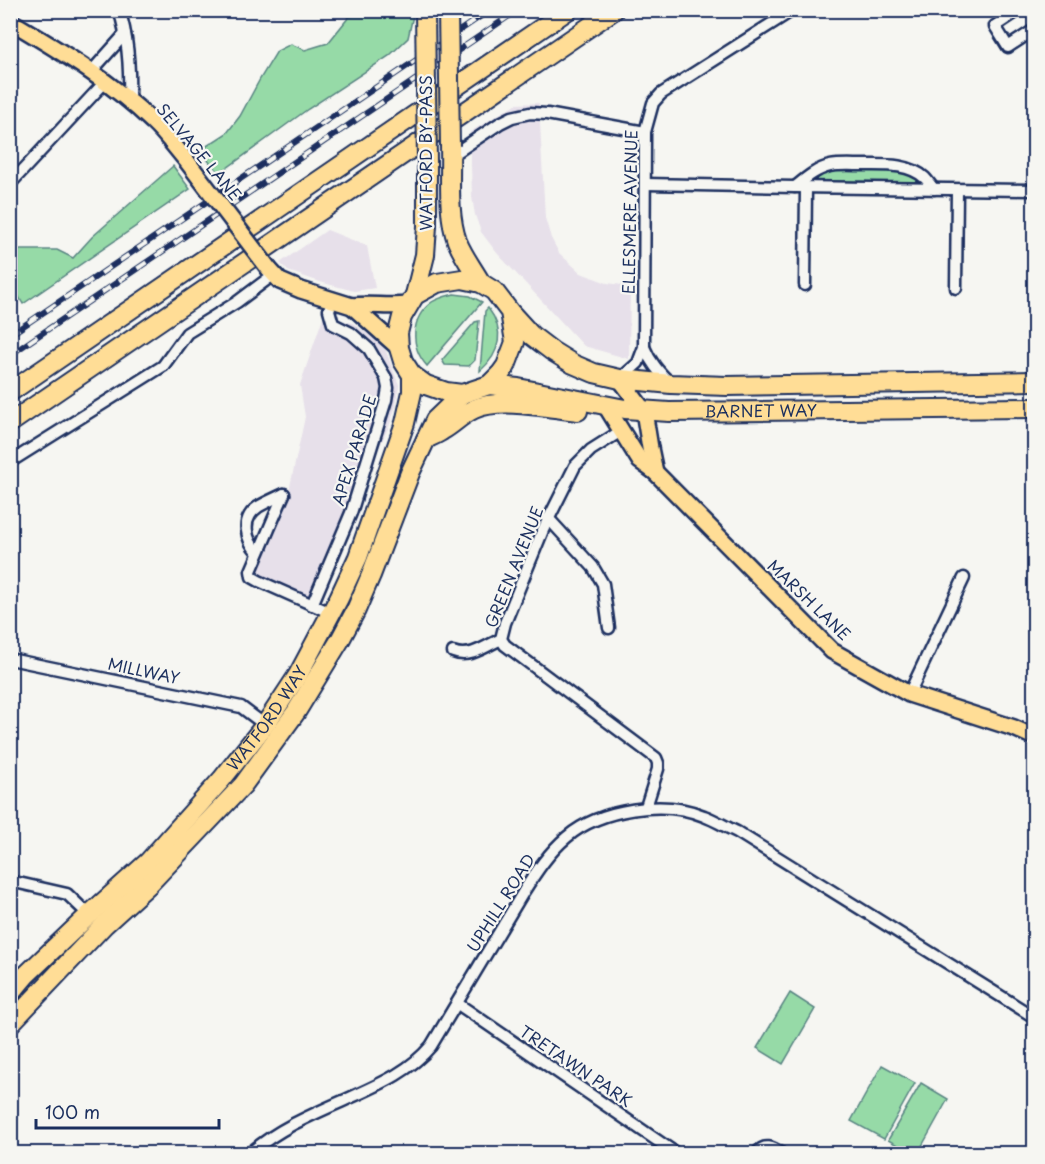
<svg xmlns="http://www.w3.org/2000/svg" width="1045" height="1164" viewBox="0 0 1045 1164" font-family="'Playpen Sans',sans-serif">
<rect width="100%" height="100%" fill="#f6f6f2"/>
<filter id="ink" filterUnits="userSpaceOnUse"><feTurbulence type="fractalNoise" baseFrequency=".0167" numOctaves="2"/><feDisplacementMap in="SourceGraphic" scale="12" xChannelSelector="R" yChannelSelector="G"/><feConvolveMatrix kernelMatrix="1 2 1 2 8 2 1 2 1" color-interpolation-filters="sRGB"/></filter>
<g filter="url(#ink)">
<g fill="#e7e0ea">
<polygon points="539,103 545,218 551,238 559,253 581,273 607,283 630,286 629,359 584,346 497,253 481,232 475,215 472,197 470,132 516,104"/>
<polygon points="327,230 367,246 375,288 354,291 320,282 288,271 280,263"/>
<polygon points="323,317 353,323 376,340 386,351 399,385 396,406 390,424 377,452 317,604 255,574 289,491 305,417 300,385"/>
</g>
<g fill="#96daa7" stroke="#588482" stroke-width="1.5">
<polygon points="368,10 414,11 408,38 389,56 308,109 220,173 199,151 227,133 240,116 260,79 277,51 291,44 305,50 328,43 349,17"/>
<polygon points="173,166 190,189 23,304 11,283 11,250 57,250 73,258 92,237"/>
<path d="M832,168C854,169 905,165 920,180L919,182L814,181L812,179Z"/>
<path d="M454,294L470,296L482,302L427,366C410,347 410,318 432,302C438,298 447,296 454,294Z"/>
<path d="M488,308C505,330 501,353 480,371L485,311Z"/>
<polygon points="479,321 475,360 469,366 445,365 442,360 475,322"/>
<polygon points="790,993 815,1009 783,1064 757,1048"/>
<polygon points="882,1065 915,1083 884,1139 851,1121"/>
<polygon points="921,1083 948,1099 918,1153 912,1153 888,1140"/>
</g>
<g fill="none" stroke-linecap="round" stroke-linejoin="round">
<g stroke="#1b2f5e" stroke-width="15">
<g id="street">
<path d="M119,10C129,39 130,72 129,102"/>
<polyline points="1019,10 995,26 1008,47 1034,30"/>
<polyline points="91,72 125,34"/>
<polyline points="451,156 500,123 512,117 530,113 547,114 645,132"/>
<polyline points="10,184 105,82"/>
<polyline points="646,184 795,187 1034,190"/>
<path d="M795,187C805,179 816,169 830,166C840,164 853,165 863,165C883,165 909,163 925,178C928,181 931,186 934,189"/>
<polyline points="805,285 806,188"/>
<polyline points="956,288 957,190"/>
<path d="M644,347C650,362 659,372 670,383"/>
<polyline points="620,379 638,363 644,347 645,132 653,103 661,94 793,10"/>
<polyline points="621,431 591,450 575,466 543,530 505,623 501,639 505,645 656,758 658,763 658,769 646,807"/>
<polyline points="10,462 163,366 187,333 237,302 273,275"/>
<polyline points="284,494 251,571 252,577 259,581 331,613"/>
<polyline points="548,518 593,567 603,584 609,628"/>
<path d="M258,553C246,540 240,519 258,507C266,502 276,498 284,494"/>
<polyline points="312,605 351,513 386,400 388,388 386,378 369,349 351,333 333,324 329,310 332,300"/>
<path d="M453,652C470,659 486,646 501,639"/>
<polyline points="10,659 241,707 265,725"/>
<polyline points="909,694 964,578"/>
<polyline points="10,881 67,894 89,915"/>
<polyline points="458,1004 677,1154"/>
<path d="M249,1154C280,1127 318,1112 354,1096C383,1083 411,1070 431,1046L524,891C536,872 549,852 567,837C600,809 664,799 704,816C715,820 726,827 737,832L1034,1017"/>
<path d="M756,1154C764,1143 773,1147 782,1154"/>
</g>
</g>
<g stroke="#1b2f5e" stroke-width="20">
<g id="primary">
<path d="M10,21C60,51 111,81 153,122C165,133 175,147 186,160"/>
<polyline points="269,269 280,281 301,290 352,306 399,348"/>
<path d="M352,306C370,304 389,307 408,305"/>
<polyline points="620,379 644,411 650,448 655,472"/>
<polyline points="606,406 640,461 655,472 832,651 909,694 1014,728 1034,737"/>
</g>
</g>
<g stroke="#1b2f5e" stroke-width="22">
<g id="highway">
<path d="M450,146C451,176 447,213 457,241C463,256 473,269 481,283"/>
<polyline points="415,295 425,255 427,226 427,161"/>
<polyline points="510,312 515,342 506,366 501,373 489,385 462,394 446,392 426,385 412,375 403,361 399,348 398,333 402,317 415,295 437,283 462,279 481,283 494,291 510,312 531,335 552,351 573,364 594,373 620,379 671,384 727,386 1034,381"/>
<path id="s1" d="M489,385L518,388L625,409L669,412L1034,408"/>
<polyline points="10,392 568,10"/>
<polyline points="10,423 614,10"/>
<path d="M426,439C432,436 438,434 443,430C455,423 461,415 474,409C501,397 549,408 578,411"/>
<path id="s2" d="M10,994L26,975L89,915L148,862L222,779L265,725L298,675L339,598L358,557L405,423L412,392V375"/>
<polyline points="10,1024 105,924 149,884 243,785 296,712 340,640 356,610 371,575 410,473 435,420 462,394"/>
</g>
</g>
<use href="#street" stroke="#f6f6f2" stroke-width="10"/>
<use href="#primary" stroke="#ffdd96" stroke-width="15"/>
<use href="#highway" stroke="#ffdd96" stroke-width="18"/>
<g stroke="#1b2f5e" stroke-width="6">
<g id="rail">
<polyline points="10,335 490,10"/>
<polyline points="10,355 518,10"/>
</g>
</g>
<use href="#rail" stroke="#f6f6f2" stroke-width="4" stroke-dasharray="11" stroke-linecap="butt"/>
<g stroke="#1b2f5e" stroke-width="20" stroke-linecap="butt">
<polyline id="primary-bridge" points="186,160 269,269"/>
</g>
<g stroke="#1b2f5e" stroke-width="22" stroke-linecap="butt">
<g id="highway-bridge">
<polyline points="425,10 427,161"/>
<polyline points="448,10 450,146"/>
</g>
</g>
<use href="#primary-bridge" stroke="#ffdd96" stroke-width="15"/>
<use href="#highway-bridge" stroke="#ffdd96" stroke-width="18"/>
</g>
</g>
<g text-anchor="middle" stroke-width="4.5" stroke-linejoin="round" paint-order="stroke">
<g font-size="16" fill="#1b2f5e" stroke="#f6f6f2">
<text transform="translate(199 152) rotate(50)" y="6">SELVAGE LANE</text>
<text transform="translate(426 153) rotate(-90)" y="6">WATFORD BY-PASS</text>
<text transform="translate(630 212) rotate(-89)" y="6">ELLESMERE AVENUE</text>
<text dy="6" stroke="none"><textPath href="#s1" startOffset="274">BARNET WAY</textPath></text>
<text transform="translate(354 450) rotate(-73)" y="6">APEX PARADE</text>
<text transform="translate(514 567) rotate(-68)" y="6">GREEN AVENUE</text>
<text transform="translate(809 600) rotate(44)" y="6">MARSH LANE</text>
<text transform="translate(144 671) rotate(12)" y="6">MILLWAY</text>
<text dy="6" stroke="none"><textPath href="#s2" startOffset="378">WATFORD WAY</textPath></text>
<text transform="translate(501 903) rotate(-58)" y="6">UPHILL ROAD</text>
<text transform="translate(576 1066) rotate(34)" y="6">TRETAWN PARK</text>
</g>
</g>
<rect width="1045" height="1164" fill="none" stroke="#f6f6f2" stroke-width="36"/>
<rect x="18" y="18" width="1009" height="1128" fill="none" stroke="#1b2f5e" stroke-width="2" filter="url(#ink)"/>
<path d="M36 1119v9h183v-9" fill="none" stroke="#1b2f5e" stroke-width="3"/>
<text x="45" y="1119" font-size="18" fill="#1b2f5e" stroke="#f6f6f2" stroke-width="4.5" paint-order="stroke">100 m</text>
</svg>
